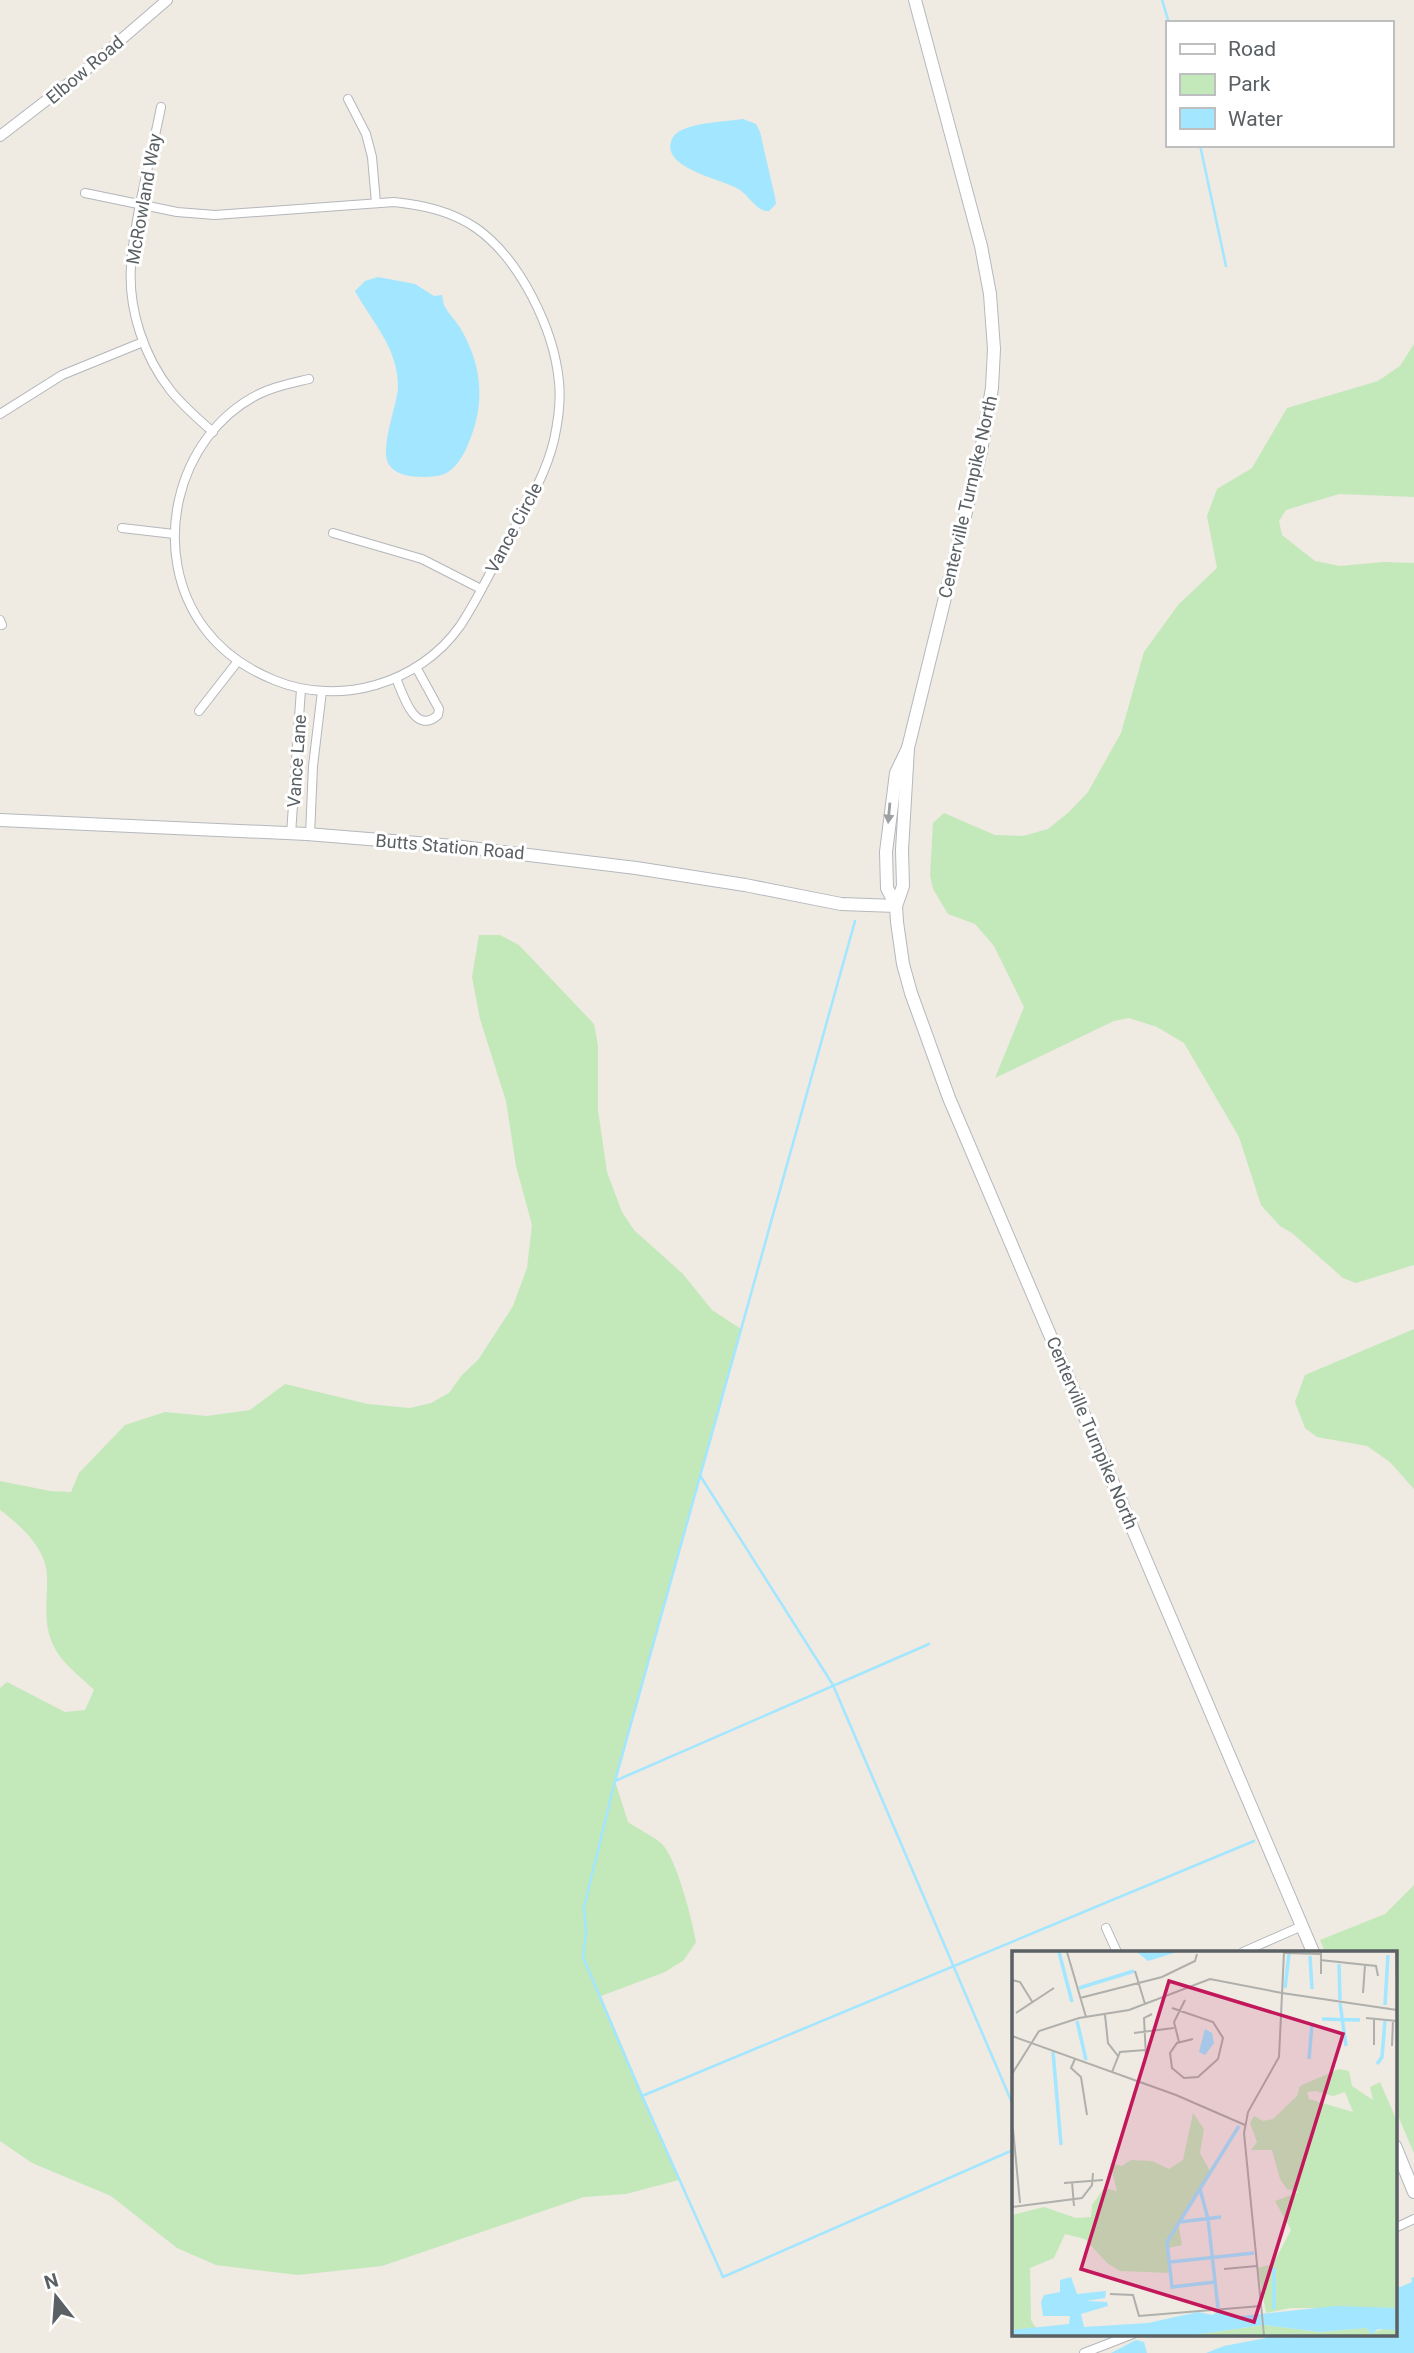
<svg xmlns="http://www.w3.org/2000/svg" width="1414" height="2353" viewBox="0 0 1414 2353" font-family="Roboto,sans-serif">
<rect width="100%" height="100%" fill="#efeae2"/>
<g fill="#c3e9bb">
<polygon points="1414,344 1414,497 1339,494 1286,510 1279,521 1282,535 1315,561 1340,566 1383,562 1414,563 1414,1265 1356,1283 1343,1278 1292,1233 1280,1226 1261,1205 1239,1137 1184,1043 1157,1027 1129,1018 1114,1021 995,1078 1024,1007 994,946 975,924 948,914 933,889 930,876 933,823 944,813 995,835 1023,836 1048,829 1069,812 1088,792 1121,733 1144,652 1178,605 1217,568 1207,516 1217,489 1252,468 1287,408 1378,381 1400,366"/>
<path d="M479,935H500L519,945L594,1024L598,1045V1110L607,1172L622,1212L634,1230L683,1274L712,1310L741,1329L615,1781L628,1822C638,1829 651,1835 661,1843C677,1858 692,1920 696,1942L684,1960L665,1972L601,1996L679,2180L626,2194L584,2197L382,2266L298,2275L216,2265L177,2248L111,2196L32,2163L0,2141V1688L7,1682L65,1712L85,1710L94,1690C78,1674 59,1662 51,1640C43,1619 48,1597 47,1575C46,1548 20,1525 0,1510V1481L50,1491L71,1492L79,1473L125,1425L165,1412L207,1416L250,1410L285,1384L368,1404L410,1408L431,1403L449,1393L462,1375L478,1360L513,1306L527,1268L532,1225L516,1166L506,1101L480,1019L472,977Z"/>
<polygon points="1414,1329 1414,1489 1390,1462 1367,1446 1317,1437 1305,1428 1295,1402 1305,1375"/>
<polygon points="1414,1885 1414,2153 1395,2109 1395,1952 1325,1952 1320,1940 1385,1914"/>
</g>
<g fill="#a2e6ff">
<path d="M743,119L756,124L760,132L775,197L776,204L769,211C757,212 750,197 740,190C724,179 659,169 672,139C679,122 726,122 743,119Z"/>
<path d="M378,277L415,284L434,296L442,295C443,298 443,302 444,305C447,312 458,323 462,331C484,370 485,409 466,449C460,462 450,475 436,476C422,478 399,478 390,466C378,452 397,406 398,388C399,349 372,322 355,291L365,281Z"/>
<polygon points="1414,2277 1414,2353 1206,2353 1224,2346 1266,2338 1265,2334 1274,2334 1276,2338 1282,2335 1288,2338 1298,2334 1395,2334 1395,2289 1412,2282 1411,2278"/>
<polygon points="1136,2340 1144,2342 1147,2353 1111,2353"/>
</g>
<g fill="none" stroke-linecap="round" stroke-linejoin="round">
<g stroke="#a2e6ff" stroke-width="2.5">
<polyline points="1162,0 1169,23"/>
<polyline points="1200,145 1226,266"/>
<polyline points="855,921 615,1781 584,1907 586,1931 583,1957 642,2096 723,2277 1013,2150"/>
<polyline points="701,1477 833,1685 1013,2105"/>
<polyline points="615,1781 929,1644"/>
<polyline points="642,2096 1254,1841"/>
<polyline points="1110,2334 1111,2335"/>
</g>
<g stroke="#b3b7bb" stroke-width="10">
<g id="minor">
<polyline points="348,99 366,134 372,157 376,203"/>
<path d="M161,107C151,158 135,214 131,266C128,309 144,357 171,391C183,406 198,419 213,432"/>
<path d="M85,193L177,212L215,215L394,202C423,205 451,211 476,228C520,259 554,329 559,382C561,401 558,422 554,440C545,479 521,515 502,550C489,575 476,602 460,626C419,684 339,707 274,680C247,669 223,653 205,629C148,554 175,436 259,394C275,386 292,383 309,379"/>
<polyline points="0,414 62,375 143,342"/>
<polyline points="122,528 174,534"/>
<polyline points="333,533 422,559 481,589"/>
<polyline points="0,620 2,625"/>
<path d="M396,678C403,695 415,736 438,715L439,709L416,667"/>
<polyline points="199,711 238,661"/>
<polyline points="291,834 301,689"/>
<polyline points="310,835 313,766 322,691"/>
<polyline points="1106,1928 1117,1952"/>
<polyline points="1243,1952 1302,1926"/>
<polyline points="1395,2228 1414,2219"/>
<polyline points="1084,2353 1133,2334"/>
</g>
</g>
<g stroke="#b3b7bb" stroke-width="12">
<polyline id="tertiary" points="0,136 87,69 167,0"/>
</g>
<g stroke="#b4b9be" stroke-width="14">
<g id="secondary">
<polyline points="908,748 902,850 903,886 896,906 897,922 903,964 911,993 949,1098 1313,1952"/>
<polyline points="0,820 307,834 454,846 636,868 745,885 841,904 896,906"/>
<polyline points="896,906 887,888 886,852 896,773 908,748 981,451 992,388 994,349 990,294 981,246 915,0"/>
<polyline points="1395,2146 1414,2192"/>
</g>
</g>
<use href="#minor" stroke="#fff" stroke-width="8"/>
<use href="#tertiary" stroke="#fff" stroke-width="10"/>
<use href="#secondary" stroke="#fff" stroke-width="12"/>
</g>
<defs><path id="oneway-solid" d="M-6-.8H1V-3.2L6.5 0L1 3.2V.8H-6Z" transform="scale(1.75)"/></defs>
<use fill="#9ca0a2" href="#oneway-solid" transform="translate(889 813) rotate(95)"/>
<g text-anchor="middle" stroke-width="6" stroke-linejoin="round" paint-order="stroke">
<g font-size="18" fill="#5a6064" stroke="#fff">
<text transform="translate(85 70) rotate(-40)" y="6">Elbow Road</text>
<text transform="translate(144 199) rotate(-80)" y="6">McRowland Way</text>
<text transform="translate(968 497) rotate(-77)" y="6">Centerville Turnpike North</text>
<text transform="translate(514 528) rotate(-62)" y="6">Vance Circle</text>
<text transform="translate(297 761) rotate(-86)" y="6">Vance Lane</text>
<text transform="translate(450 847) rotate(5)" y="6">Butts Station Road</text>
<text transform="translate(1092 1433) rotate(67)" y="6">Centerville Turnpike North</text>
</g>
</g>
<g transform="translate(1012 1951)">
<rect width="385" height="385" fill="#efeae2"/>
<path d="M327,118L337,120L340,135L361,149L358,136L368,131L385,170V357H278L254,362L246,317L261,313L279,279L263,250L287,241L275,238L268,228L260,199H239L245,191L238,172L242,165L251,170L261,168L285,145L288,135ZM303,140L321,145L333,141L341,161L297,148L295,141ZM181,162L192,178L188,202L198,220L166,271L170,294L156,297L159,322L108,320L95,312L73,288L53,283L42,307L18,317L19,369L24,377L0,379V264L32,256L64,267L79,266L80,254L92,237L105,240L98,212L110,215L119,209L140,210L157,218L171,209ZM252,374L308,381L355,377L360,382L376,376L385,379V384H181Z" fill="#c3e9bb" fill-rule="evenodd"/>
<path d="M125,1H165L136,10ZM193,78L200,82L202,92L193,104L187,101ZM59,326L65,343L94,340L93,347L74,350L95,351L96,355L69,363L72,376L136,372L186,361L201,364L205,360L228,365L324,355L385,357V379L366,378L359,384L355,377L308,381L252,374L181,384H0V379L57,373L58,365H31L29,351L32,344L48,341V329Z" fill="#a2e6ff"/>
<path fill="none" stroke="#a2e6ff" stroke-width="3.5" d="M47,1L60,51M298,5L300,38M327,13L328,49M67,37L122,20M273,37L277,3M328,52L334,95M373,54L376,4M310,68L348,69M65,70L74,109M41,101L49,194M297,108L300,73M365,113L370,106L373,70M188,238L196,268L206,357M167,271L209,266M158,311L242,302M262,317V358M203,331L160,336L155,291L227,175"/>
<path fill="none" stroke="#afafac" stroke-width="2" d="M55,1L74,66M309,1V23M273,2L309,3M384,2L385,31M308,9L364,15L366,25M123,20L133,53M0,29L8,31L21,52M270,42L385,59M351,42L353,14M68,47L150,26L183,10L185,3M160,57L201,71L211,87L206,108L186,126L172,127L160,117L158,102L165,92L181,88M4,62L42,37M93,64L96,92L106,105M354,67L385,70M122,82L162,77M0,85L164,144L233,174M167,91L162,71L173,49M362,94V67M380,95L381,69M134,106L132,67L140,63M63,108L59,117L69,126L75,164M100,121L108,101L133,99M0,123L27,80L67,67L117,59L198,28L270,42M1,178L8,252M60,231L62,255M52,232L91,229M0,256L70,247L80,234L81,222M212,318L245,315M98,343L121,344L127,365L249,355M252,384L232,182L236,161L267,106L272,1"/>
<path fill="#c2185b" fill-opacity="0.15" stroke="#c2185b" stroke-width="3.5" d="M157,30L331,83L242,371L69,318Z"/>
<rect width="385" height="385" fill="none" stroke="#5a6064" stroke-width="3.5"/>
</g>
<rect x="1166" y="21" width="228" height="126" fill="#ffffff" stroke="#bdbfc1" stroke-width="2"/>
<rect x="1180" y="44" width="35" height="10" fill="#ffffff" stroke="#bdbfc1" stroke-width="2"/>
<text x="1228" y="56" font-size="21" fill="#5a6064">Road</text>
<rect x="1180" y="74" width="35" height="21" fill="#c3e9bb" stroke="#bdbfc1" stroke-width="2"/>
<text x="1228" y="91" font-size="21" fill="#5a6064">Park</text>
<rect x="1180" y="108" width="35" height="21" fill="#a2e6ff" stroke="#bdbfc1" stroke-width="2"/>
<text x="1228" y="126" font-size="21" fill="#5a6064">Water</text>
<g transform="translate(56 2297) rotate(343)" stroke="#ffffff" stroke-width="5" paint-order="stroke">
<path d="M0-5L12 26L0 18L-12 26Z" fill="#5a6064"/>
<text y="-10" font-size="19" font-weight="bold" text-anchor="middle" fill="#5a6064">N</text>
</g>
</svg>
